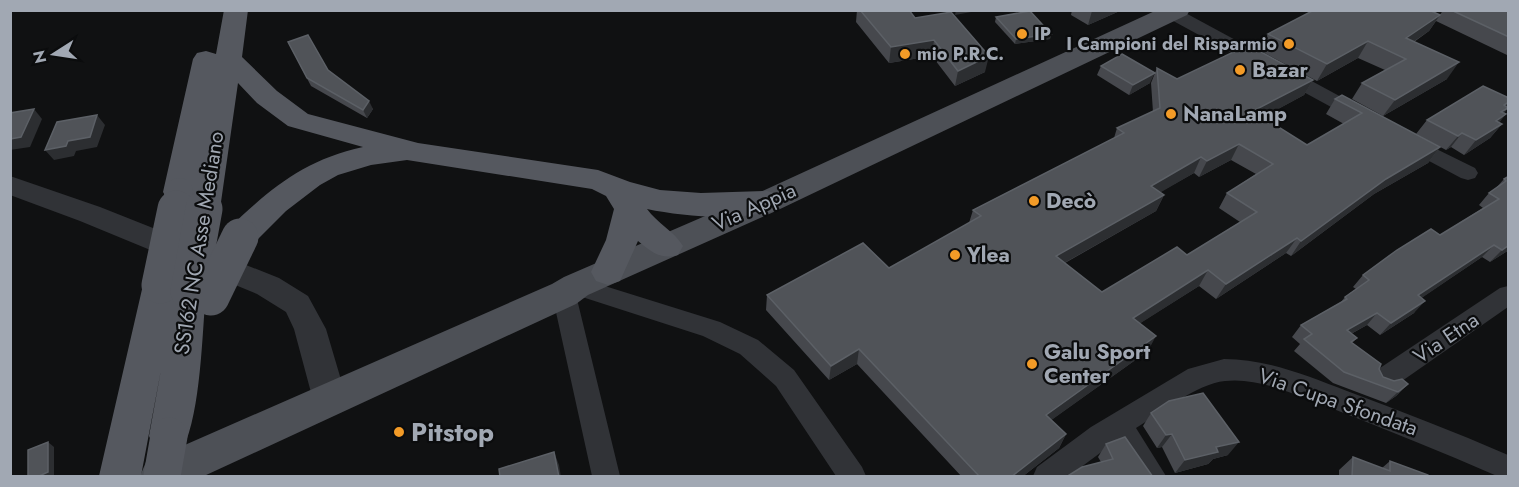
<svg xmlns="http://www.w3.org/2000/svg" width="1519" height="487" viewBox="0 0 1519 487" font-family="Jost,sans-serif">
<rect width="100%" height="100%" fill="#101112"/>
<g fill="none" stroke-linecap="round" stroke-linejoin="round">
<g fill="#313337" fill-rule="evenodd">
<polygon points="1165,10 1180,10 1369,112 1372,116 1369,120 1355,120 1166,17 1164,13"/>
<polygon points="1406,134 1475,168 1478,173 1475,178 1468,180 1461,178 1399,145 1396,140 1399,135"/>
<polygon points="576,277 720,322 758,340 794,370 862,467 866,476 836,476 776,386 740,354 703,336 576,295 620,476 592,476 552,294 556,288 565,285 568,280"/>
<polygon points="1508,286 1508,307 1392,388 1383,391 1374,388 1370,380 1374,372 1500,288"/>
<path d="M1224,359C1267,359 1307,376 1347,391C1401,411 1455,432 1508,455V476H1497C1442,452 1387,430 1331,408C1298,396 1260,377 1225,381C1196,384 1161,413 1136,428L1166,476H1136L1115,442L1069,476H1033L1037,467L1091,427L1188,369Z"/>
</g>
<polygon fill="#313337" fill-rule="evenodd" points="10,176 100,207 279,278 308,296 326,329 347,400 342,410 330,414 318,410 313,400 294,329 286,312 257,294 80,221 10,195"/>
<polygon fill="#4d5056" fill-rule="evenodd" points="1157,10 1190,10 1187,15 778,210 588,295 576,304 204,476 140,476 146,462 552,284 564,277 756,194"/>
<g fill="#55585f" fill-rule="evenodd">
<path d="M224,10H248L242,57L277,91L308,114L418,143L598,170L630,182L660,190L701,193L767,191L778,194L783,202L778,210C740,221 685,217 647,209C657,223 674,231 683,246L678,255C660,260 652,252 638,241L620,281L608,285L596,281L591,272L606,240L614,209L606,196L592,189L407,160L371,165L338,175L320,185L286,211L252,245L240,249L228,245L224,237L228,229C271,188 304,160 363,147L288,126L257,103L238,83L221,202L216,210L205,213L194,210L190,200L179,203L168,200L163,192L193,59L197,53L206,51L216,54Z"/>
<path d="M160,272L172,276L176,283L189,278L201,282L206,291C202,335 201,410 183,449L169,454L155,449L149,436L161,370L141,476H99L143,285L148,276Z"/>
</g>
<g stroke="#55585f" stroke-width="28">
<polyline points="175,210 179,192"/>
<polyline points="203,210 205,202"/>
</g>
<g stroke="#55585f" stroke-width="37">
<polyline points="160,285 176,209"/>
<polyline points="189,291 204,209"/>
<polyline points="211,297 240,237"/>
<polyline points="162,476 169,436"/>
</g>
</g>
<g fill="#46484d" fill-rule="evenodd">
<polygon points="857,10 909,10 915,18 985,72 955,86 932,56 889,63 856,22"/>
<polygon points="1072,10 1122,10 1088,25 1071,15"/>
<polygon points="1443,10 1509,10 1509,54 1507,55 1436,21 1429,31 1414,42 1447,79 1383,116 1352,99 1362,83 1385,70 1358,58 1317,81 1259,50 1268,34 1440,15"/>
<polygon points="996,17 1051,34 1050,39 1015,44 995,22"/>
<polygon points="288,42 328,70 373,109 367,118 311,86"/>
<polygon points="1101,66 1150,83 1129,95 1097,75"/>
<path d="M1157,68L1177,79L1313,80L1304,95L1263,117L1307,145L1344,124L1326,114L1335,99L1440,147L1428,163L1374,194L1291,256L1286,253L1216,299L1199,286L1140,323L1148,351L1051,420L1066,434L1059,448L1022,477H962L857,364L829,380L766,310L767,295L889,268L969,223L973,210L1114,138L1117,128L1153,112L1151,83ZM1231,160L1256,174L1227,193L1219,208L1240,222L1187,255L1102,292L1065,263L1156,211L1164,195L1160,192L1194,173L1199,177Z"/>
<polygon points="1509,98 1509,104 1507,106 1508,108 1504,113 1499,123 1502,124 1490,138 1464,155 1451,147 1446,150 1416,134 1427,120"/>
<polygon points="1509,176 1509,250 1490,262 1482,257 1421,298 1414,313 1380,335 1367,325 1351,334 1357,338 1352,343 1379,369 1383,377 1394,381 1408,384 1396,396 1386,403 1333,383 1294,351 1300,344 1292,337 1301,325 1341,302 1345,297 1356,289 1353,287 1363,275 1440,235 1483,208 1479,205 1489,193 1496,188 1504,179"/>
<polygon points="1151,413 1228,455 1213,459 1208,464 1175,473 1162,447 1157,448 1143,426"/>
<polygon points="1106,444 1153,477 1101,462 1098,457"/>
<polygon points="1353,457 1382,468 1390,461 1428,477 1339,477 1339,470"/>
</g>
<g fill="#2c2e31">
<polygon points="956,10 982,10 955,15"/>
<polygon points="1094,10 1122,10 1088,25 1092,11"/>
<polygon points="1440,15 1429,31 1395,54 1406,38"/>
<polygon points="1051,34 1050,39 1015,44 1016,39"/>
<polygon points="934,40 932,56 889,63 891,47"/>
<polygon points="1368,41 1358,58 1317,81 1327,64"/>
<polygon points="989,56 985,72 955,86 958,71"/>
<polygon points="1459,62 1447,79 1383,116 1395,100"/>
<polygon points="1155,73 1150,83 1129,95 1133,85"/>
<polygon points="1313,80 1304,95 1245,127 1253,111"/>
<polygon points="369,101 373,109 367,118 363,110"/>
<polygon points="1509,102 1509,104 1503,111 1508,108 1499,119 1506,114 1495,128 1502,124 1490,138 1464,155 1504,105"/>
<polygon points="34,109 42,119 30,147 10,150 10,139"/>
<polygon points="97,115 105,125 97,147 76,151 74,156 54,160 45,150"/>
<polygon points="1462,133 1451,147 1446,150 1458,136"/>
<polygon points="1239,144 1231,160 1199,177 1207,161"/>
<polygon points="1440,147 1428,163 1374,194 1291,256 1301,241 1386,179"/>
<polygon points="1201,157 1194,173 1144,202 1151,186"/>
<polygon points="1164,195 1156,211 1050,271 1056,256"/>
<polygon points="1297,238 1286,253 1216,299 1226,284"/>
<polygon points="1494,245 1482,257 1407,308 1418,295"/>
<polygon points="1509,245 1509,250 1490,262 1502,250"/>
<polygon points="1208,270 1199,286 1125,333 1133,318"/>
<polygon points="1425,301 1414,313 1380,335 1391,323"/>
<polygon points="1377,313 1367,325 1336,342 1347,330"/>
<polygon points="1156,336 1148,351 1039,429 1046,415"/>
<polygon points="859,349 857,364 829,380 831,366"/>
<polygon points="1408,384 1396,396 1386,403 1398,392"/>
<polygon points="1066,434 1059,448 1022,477 1011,477"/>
<polygon points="1172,434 1162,447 1157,448 1166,435"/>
<polygon points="48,442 54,447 54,476 37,477"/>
<polygon points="1239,442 1228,455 1213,459 1208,464 1175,473 1185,460 1216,447"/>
<polygon points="554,452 559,465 561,477 559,477"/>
</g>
<g fill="#505358" stroke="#5c6066" stroke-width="1.5" fill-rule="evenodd">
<polygon points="860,10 909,10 915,18 951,12 989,56 958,71 934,40 891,47"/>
<polygon points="1314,10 1429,10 1440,15 1406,38 1459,62 1395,100 1362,83 1406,59 1368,41 1327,64 1268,34"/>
<polygon points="1451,10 1509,10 1509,37"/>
<polygon points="1030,11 1051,34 1016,39 996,17"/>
<polygon points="308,35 328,70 369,101 363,110 307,78 288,42"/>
<path d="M1248,45L1313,80L1253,111L1307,145L1362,113L1335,99L1342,95L1440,147L1386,179L1301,241L1297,238L1226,284L1208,270L1133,318L1156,336L1046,415L1066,434L1011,477H980L859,349L831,366L767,295L863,243L889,268L981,216L973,210L1124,133L1117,128L1160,108L1157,68L1177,79ZM1239,144L1273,164L1227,193L1257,212L1187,255L1177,247L1102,292L1056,256L1164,195L1151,186L1201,157L1207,161Z"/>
<polygon points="1122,54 1155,73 1133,85 1101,66"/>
<polygon points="1483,86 1509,98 1509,102 1504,105 1508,108 1501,112 1506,114 1496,121 1502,124 1476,140 1462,133 1458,136 1427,120"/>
<polygon points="34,109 21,137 10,139 10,113"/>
<polygon points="97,115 90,137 68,141 66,146 45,150 57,122"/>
<polygon points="1509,176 1509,245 1502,250 1494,245 1418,295 1425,301 1391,323 1377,313 1347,330 1357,338 1351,342 1381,364 1379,369 1383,377 1394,381 1402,379 1408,384 1398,392 1344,372 1304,339 1312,334 1301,325 1347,299 1345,297 1369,280 1363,275 1397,250 1431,229 1440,235 1499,199 1489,193 1506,181 1504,179"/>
<polygon points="1203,393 1239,442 1216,447 1218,452 1185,460 1172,434 1166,435 1151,413 1169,401"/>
<polygon points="1125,437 1153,477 1066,477 1082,467 1113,459 1106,444"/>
<polygon points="48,442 48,472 37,477 28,477 28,450"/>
<polygon points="554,452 559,477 500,477 499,469"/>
<polygon points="1353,457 1390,471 1390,461 1428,475 1428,477 1352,477"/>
</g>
<g fill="#f39b27" stroke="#0b0c0d" stroke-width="2">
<circle cx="1022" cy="34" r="6"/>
<circle cx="1289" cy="44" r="6"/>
<circle cx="905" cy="54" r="6"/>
<circle cx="1240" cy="70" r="6"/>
<circle cx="1171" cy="114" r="6"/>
<circle cx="1034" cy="201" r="6"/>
<circle cx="955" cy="255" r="6"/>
<circle cx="1032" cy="364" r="6"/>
<circle cx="399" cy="432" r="6"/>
</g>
<g text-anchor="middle" stroke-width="4.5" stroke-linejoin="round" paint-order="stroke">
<g font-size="18" font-weight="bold" fill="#a1a8b3" stroke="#0b0c0d" text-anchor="start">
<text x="1034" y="40">IP</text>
<text x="1277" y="50" text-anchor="end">I Campioni del Risparmio</text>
<text x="917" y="60">mio P.R.C.</text>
</g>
<g font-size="21" font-weight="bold" fill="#a1a8b3" stroke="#0b0c0d" text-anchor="start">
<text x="1252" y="77">Bazar</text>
<text x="1183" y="121">NanaLamp</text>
<text x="1046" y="208">Decò</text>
<text x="967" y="262">Ylea</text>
<text x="1044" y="359">Galu Sport<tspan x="1044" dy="24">Center</tspan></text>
</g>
<g font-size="21" fill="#a1a8b3" stroke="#0b0c0d">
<text transform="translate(754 207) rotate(-24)" y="7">Via Appia</text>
<text transform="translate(199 243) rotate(-81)" y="7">SS162 NC Asse Mediano</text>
<text transform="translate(1446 338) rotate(-34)" y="7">Via Etna</text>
<text transform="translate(1338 402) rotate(19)" y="7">Via Cupa Sfondata</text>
</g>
<g font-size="26" font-weight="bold" fill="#a1a8b3" stroke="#0b0c0d" text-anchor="start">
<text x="411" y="441">Pitstop</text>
</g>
</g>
<rect width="1519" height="487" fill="none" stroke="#a1a8b3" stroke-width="24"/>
<g transform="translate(54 54) rotate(258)" stroke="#0b0c0d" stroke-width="4.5" paint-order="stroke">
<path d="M0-4.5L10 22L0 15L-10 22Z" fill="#a1a8b3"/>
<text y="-9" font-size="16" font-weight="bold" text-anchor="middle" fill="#a1a8b3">N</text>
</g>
</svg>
